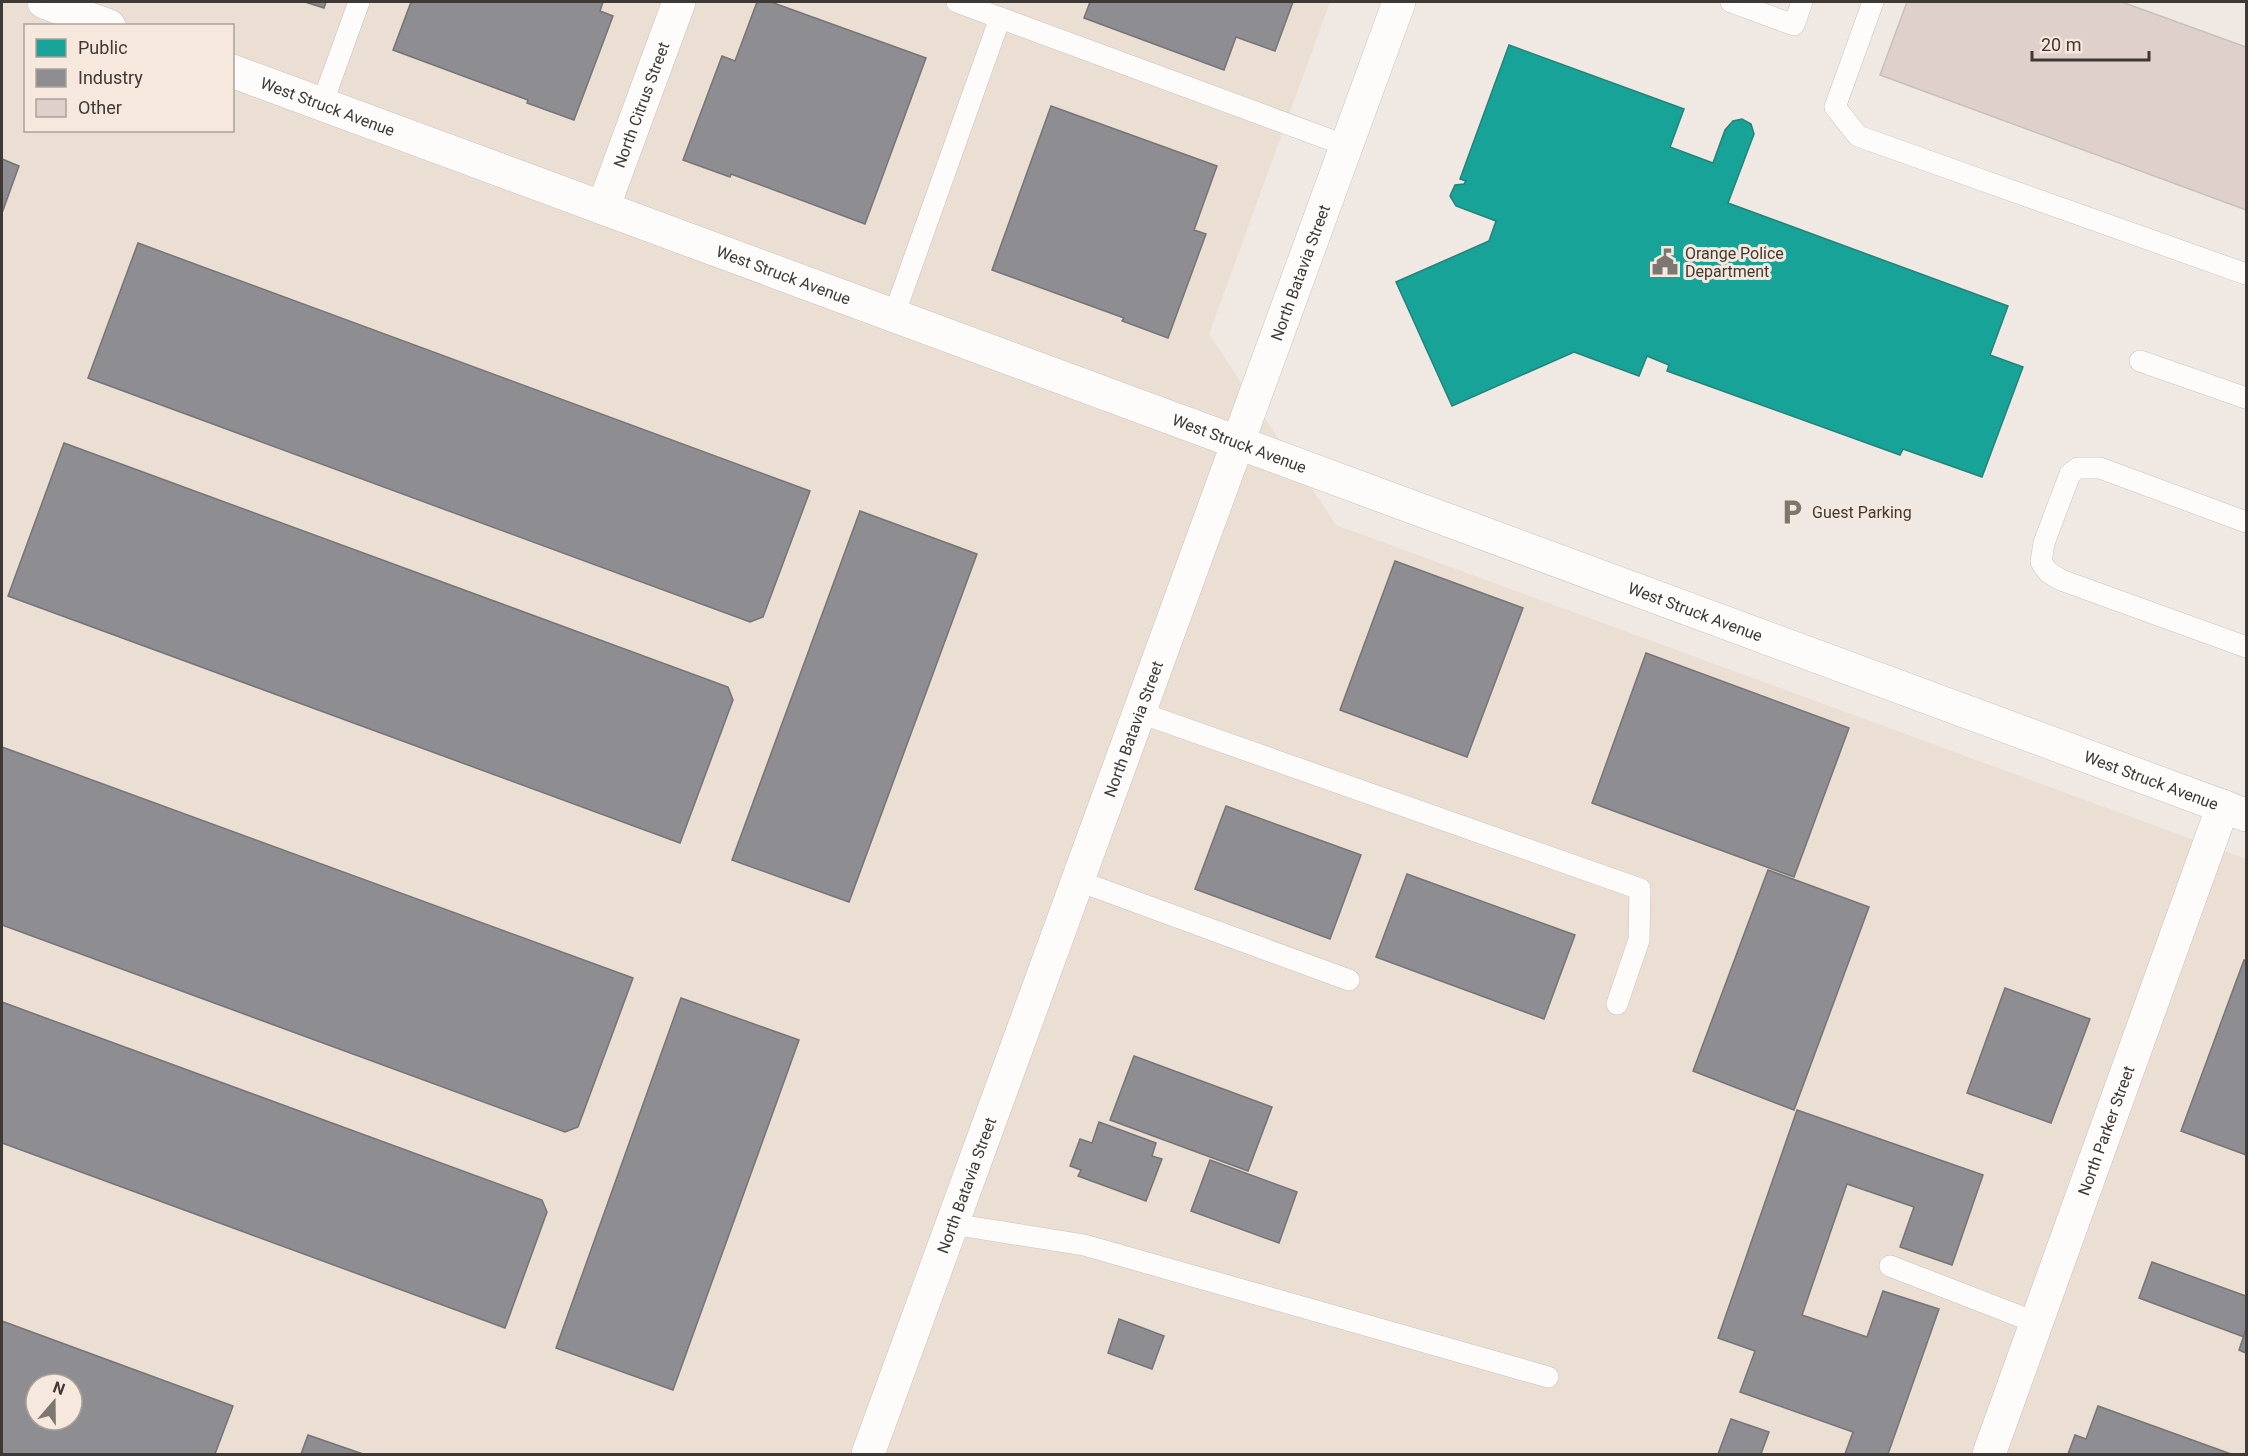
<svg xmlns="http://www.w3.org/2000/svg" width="2248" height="1456" viewBox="0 0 2248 1456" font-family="Roboto,sans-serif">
<rect width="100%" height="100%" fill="#f0e9e3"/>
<path fill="#ebded2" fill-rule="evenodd" d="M2,2H1330L1209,334L1336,525L2246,859V1454H2ZM26,26H232V130H26ZM36,1384H72V1420H36Z"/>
<polygon fill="#17a398" stroke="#23837a" stroke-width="1.5" points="1509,45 1684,109 1670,147 1713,163 1725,130 1733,121 1742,119 1751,124 1754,134 1728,203 2008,306 1990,355 2023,367 1982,477 1903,449 1900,455 1667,371 1669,365 1647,356 1639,376 1574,352 1452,406 1396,282 1489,241 1496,221 1456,206 1450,196 1455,185 1464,184 1466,181 1460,179"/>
<g fill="#8d8d92" stroke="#757476" stroke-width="1.5" fill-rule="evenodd">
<polygon points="305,2 326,2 324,8"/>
<polygon points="411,2 603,2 600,11 613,16 574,120 527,103 528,100 393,50"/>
<polygon points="757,2 771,2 926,58 865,224 731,174 730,177 683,160 722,56 735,61"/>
<polygon points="1090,2 1293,2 1275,51 1236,37 1224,70 1084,18"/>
<polygon points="1051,106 1217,166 1194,230 1206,234 1168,338 1122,321 1124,318 992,270"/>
<polygon points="2,159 19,166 2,213"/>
<polygon points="138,243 810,491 763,617 750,622 88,378"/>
<polygon points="64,443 728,687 733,700 680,843 8,596"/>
<polygon points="860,511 977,554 849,902 732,860"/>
<polygon points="1395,561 1523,608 1467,757 1340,710"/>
<polygon points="1646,653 1849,728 1794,877 1592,803"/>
<polygon points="2,747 633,978 578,1127 565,1132 2,925"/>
<polygon points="1226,806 1361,855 1330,939 1195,889"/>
<polygon points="1768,870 1869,907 1794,1110 1693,1071"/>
<polygon points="1407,874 1575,935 1544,1019 1376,957"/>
<polygon points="2244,960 2246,961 2246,1155 2181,1131"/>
<polygon points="2005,988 2090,1019 2051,1123 1967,1093"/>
<polygon points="681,998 799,1040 673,1390 556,1348"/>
<polygon points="2,1002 542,1200 547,1212 505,1328 2,1143"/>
<polygon points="1134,1056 1272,1107 1248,1171 1110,1120"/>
<polygon points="1797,1110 1983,1175 1952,1265 1900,1247 1914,1207 1847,1184 1802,1315 1867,1337 1883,1291 1939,1309 1888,1454 1845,1454 1853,1432 1740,1392 1755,1351 1718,1338"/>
<polygon points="1099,1122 1156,1143 1152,1156 1162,1159 1146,1201 1078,1176 1081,1170 1070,1166 1080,1139 1092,1143"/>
<polygon points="1210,1160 1297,1192 1279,1243 1191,1211"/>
<polygon points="2152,1262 2246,1296 2246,1329 2244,1337 2139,1298"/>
<polygon points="1119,1319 1164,1336 1152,1369 1108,1353"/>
<path d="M2,1321L233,1406L215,1454H2ZM36,1384H72V1420H36Z"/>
<polygon points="2246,1329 2246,1353 2239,1350"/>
<polygon points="2098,1406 2231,1454 2068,1454 2075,1435 2086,1439"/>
<polygon points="1731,1419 1769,1432 1761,1454 1718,1454"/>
<polygon points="308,1435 363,1454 301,1454"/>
</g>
<polygon fill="#e0d0cb" stroke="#c6c0bc" stroke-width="1.5" points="1907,2 2122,2 2246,47 2246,210 1880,75"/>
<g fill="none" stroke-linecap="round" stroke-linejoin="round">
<g stroke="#c9c3bf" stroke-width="22">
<g id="service">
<polyline points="957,2 1347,146"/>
<polyline points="1731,2 1794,25 1802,2"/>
<polyline points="1873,2 1835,107 1858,136 2246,274"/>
<polyline points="322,104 359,2"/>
<polyline points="894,315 1000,18"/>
<polyline points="2140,361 2246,398"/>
<polyline points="2246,522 2100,468 2078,468 2070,474 2044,543 2041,562 2048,572 2061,580 2246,647"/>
<polyline points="1138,712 1640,889 1639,940 1617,1004"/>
<polyline points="1076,880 1349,980"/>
<polyline points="952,1224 1084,1245 1548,1377"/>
<polyline points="1890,1266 2037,1323"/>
</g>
</g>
<g stroke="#c9c3bf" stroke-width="34">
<g id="minor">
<path id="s1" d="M603,208L679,2"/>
<path id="s2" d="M1989,1454L2223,806"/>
</g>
</g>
<g stroke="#c9c3bf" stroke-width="34">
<g id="tertiary">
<polyline points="44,2 109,26"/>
<path id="s3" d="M232,71L2246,815"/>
<path id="s4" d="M868,1454L1399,2"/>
</g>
</g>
<use href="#service" stroke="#fdfcfb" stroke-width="21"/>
<use href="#minor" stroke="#fdfcfb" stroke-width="33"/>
<use href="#tertiary" stroke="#fdfcfb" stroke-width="33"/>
</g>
<defs>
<g id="civic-bare" transform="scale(2.07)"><path d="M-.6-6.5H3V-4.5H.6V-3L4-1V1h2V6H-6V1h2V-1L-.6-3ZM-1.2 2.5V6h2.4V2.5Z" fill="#7c7771" stroke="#f6e8dd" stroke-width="2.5" paint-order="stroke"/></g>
<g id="parking-bare" transform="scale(2.07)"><path d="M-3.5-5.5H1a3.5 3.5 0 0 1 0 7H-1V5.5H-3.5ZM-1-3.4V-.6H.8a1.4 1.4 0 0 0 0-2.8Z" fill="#7c7771" stroke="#f6e8dd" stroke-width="2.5" paint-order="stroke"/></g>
</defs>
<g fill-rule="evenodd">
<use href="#civic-bare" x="1665" y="262"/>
<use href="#parking-bare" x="1792" y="512"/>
</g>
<g text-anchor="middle" stroke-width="6" stroke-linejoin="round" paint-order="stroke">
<g font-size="16" fill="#3e3934" stroke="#f6e8dd">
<text dy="6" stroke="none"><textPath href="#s1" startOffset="110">North Citrus Street</textPath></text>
<text dy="6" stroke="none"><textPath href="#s3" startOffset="102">West Struck Avenue</textPath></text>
<text dy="6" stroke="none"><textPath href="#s4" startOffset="1258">North Batavia Street</textPath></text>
<text dy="6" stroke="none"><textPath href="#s3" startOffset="588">West Struck Avenue</textPath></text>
<text dy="6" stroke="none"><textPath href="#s3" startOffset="1074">West Struck Avenue</textPath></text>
<text dy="6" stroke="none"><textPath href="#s3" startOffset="1560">West Struck Avenue</textPath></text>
<text dy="6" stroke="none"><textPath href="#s4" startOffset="772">North Batavia Street</textPath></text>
<text dy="6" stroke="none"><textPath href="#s3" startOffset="2046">West Struck Avenue</textPath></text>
<text dy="6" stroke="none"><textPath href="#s2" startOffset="344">North Parker Street</textPath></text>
<text dy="6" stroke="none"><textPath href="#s4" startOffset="286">North Batavia Street</textPath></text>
</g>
<g font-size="16" fill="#3e3934" stroke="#f6e8dd" text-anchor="start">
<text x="1685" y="259">Orange Police<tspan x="1685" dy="18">Department</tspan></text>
<text x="1812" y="518">Guest Parking</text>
</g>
</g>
<rect width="2248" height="1456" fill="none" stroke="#3e3934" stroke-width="6"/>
<rect x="24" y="24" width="210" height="108" fill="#f6e8dd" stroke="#aca299" stroke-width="1.5"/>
<rect x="36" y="39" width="30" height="18" fill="#17a398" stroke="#aca299" stroke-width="1.5"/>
<text x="78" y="54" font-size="18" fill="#3e3934">Public</text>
<rect x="36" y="69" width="30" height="18" fill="#8d8d92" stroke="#aca299" stroke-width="1.5"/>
<text x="78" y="84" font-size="18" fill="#3e3934">Industry</text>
<rect x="36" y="99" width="30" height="18" fill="#e0d0cb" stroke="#aca299" stroke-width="1.5"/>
<text x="78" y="114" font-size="18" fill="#3e3934">Other</text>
<g transform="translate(54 1402) rotate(20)"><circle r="28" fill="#f6e8dd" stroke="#aca299" stroke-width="1.5"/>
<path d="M0-4.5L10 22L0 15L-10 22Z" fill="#7c7771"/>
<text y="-9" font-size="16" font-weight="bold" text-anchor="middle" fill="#3e3934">N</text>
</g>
<path d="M2032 51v9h117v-9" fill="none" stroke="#3e3934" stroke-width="3"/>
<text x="2041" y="51" font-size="18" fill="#3e3934" stroke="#f6e8dd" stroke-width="4.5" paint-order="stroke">20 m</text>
</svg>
